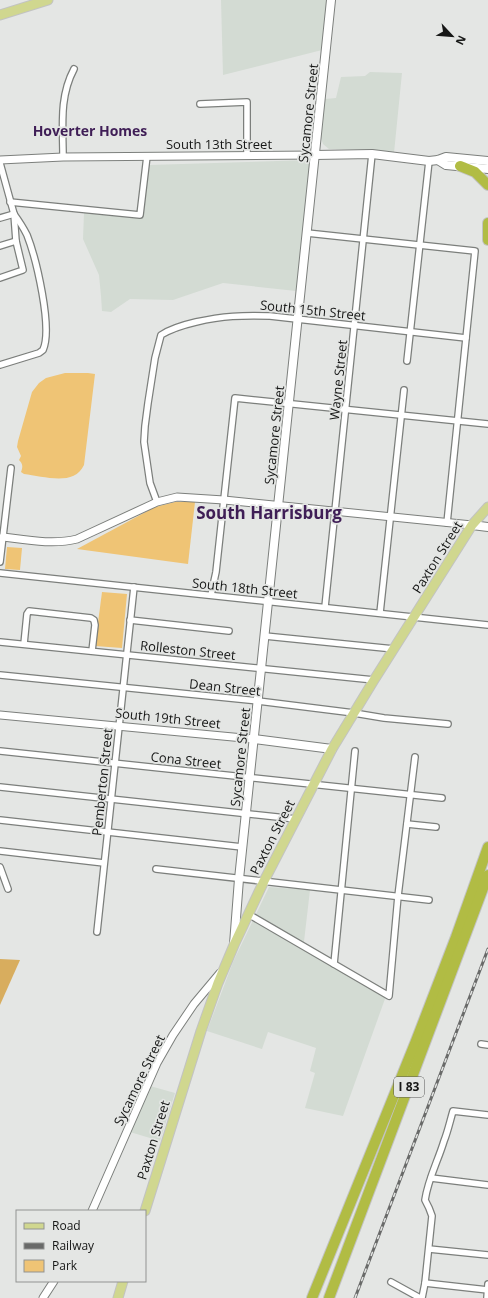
<svg xmlns="http://www.w3.org/2000/svg" width="488" height="1298" viewBox="0 0 488 1298" font-family="'Open Sans',sans-serif">
<rect width="100%" height="100%" fill="#e4e6e4"/>
<g fill="#d3dbd3">
<polygon points="221,0 327,0 322,50 223,75"/>
<polygon points="370,72 402,73 394,153 367,150 329,149 323,144 321,138 325,99 336,98 341,77 365,76"/>
<polygon points="310,160 296,291 223,283 173,300 130,299 111,312 102,311 101,296 99,275 83,239 84,213 143,218 149,165"/>
<polygon points="269,887 310,890 303,950 386,996 343,1116 305,1108 315,1073 310,1071 316,1048 268,1032 262,1049 207,1031 233,962"/>
<polygon points="150,1086 175,1093 160,1141 130,1132"/>
</g>
<g fill="#efc475">
<path d="M65,373H88L95,374L84,465C74,487 43,476 24,474L21,472C23,467 23,464 19,460L21,456L17,447L18,441L32,392L39,383L46,378Z"/>
<polygon points="175,502 195,502 188,564 77,549 155,507"/>
<polygon points="7,547 22,548 20,570 5,569"/>
<polygon points="102,592 127,594 122,648 95,646"/>
</g>
<polygon fill="#d8ad5e" points="0,959 20,960 0,1005"/>
<g fill="none" stroke-linecap="round" stroke-linejoin="round">
<g stroke="#7c7f7c" stroke-width="8">
<g id="minor">
<polyline points="200,104 247,102 247,155"/>
<path d="M63,157C63,127 59,97 74,69"/>
<polyline points="0,163 14,214 16,241 23,270 0,278"/>
<polyline points="10,202 140,215 147,156"/>
<polyline points="0,218 14,214"/>
<polyline points="307,233 475,251 447,523"/>
<polyline points="0,246 16,241"/>
<polyline points="407,361 429,161"/>
<path d="M0,365L39,353L43,350C53,328 36,258 27,235C23,227 19,221 14,214"/>
<path d="M157,502L150,483L144,442L145,426L148,403L155,358L161,335C172,328 183,325 196,322C223,316 242,315 270,316L466,338"/>
<polyline points="0,562 11,468"/>
<polyline points="0,573 488,625"/>
<polyline points="211,595 216,572 235,398 488,424"/>
<polyline points="325,607 372,154"/>
<polyline points="380,613 404,390"/>
<polyline points="130,620 229,631"/>
<polyline points="265,636 394,649"/>
<polyline points="0,642 374,680"/>
<polyline points="24,644 27,614 29,611 91,618 94,620 95,625 92,651"/>
<polyline points="0,675 258,701 354,713 384,718 448,724"/>
<polyline points="0,751 442,798"/>
<polyline points="0,787 296,819"/>
<polyline points="0,820 242,847"/>
<polyline points="407,824 436,827"/>
<polyline points="0,851 104,863"/>
<polyline points="0,867 8,889"/>
<polyline points="156,869 429,900"/>
<polyline points="248,914 389,996 398,896 415,757"/>
<polyline points="97,932 134,587"/>
<polyline points="334,964 355,751"/>
<polyline points="481,1044 488,1045"/>
<polyline points="431,1178 488,1185"/>
<polyline points="429,1249 488,1255"/>
<polyline points="391,1282 420,1298"/>
<polyline points="425,1283 488,1290"/>
<path d="M422,1298L425,1283L432,1216L429,1208L425,1200C428,1179 438,1161 444,1141C448,1131 450,1121 453,1111L488,1115"/>
<polyline points="487,1298 488,1284"/>
</g>
</g>
<g stroke="#7c7f7c" stroke-width="9">
<g id="tertiary">
<polyline points="0,160 63,157 315,155"/>
<path d="M3,537C27,540 53,545 77,539L157,502L177,497L224,500L472,525"/>
<polyline points="0,715 254,739"/>
<polyline points="92,1211 157,1063 173,1035 194,1004 220,973"/>
<polyline points="43,1298 54,1281"/>
</g>
</g>
<g stroke="#7c7f7c" stroke-width="10">
<g id="secondary">
<polyline points="315,155 372,154 429,161 438,160 446,157 488,161"/>
<polyline points="438,160 446,165 488,169"/>
<polyline points="472,525 488,527"/>
<polyline points="254,739 332,749"/>
<polyline points="234,944 239,879 331,0"/>
</g>
</g>
<g stroke="#c2c3c2" stroke-width="11">
<g id="primary">
<polyline points="0,15 48,0"/>
<polyline points="145,1211 201,1031 218,983 234,945 264,881 332,749 374,680 472,525 488,507"/>
<polyline points="118,1298 123,1281"/>
</g>
</g>
<g stroke="#c2c3c2" stroke-width="12">
<g id="motorway">
<polyline points="460,166 475,172 488,185"/>
<polyline points="488,223 488,240"/>
<polyline points="312,1298 416,1041 456,937 488,847"/>
<polyline points="329,1298 488,875"/>
</g>
</g>
<use href="#minor" stroke="#fff" stroke-width="5.5"/>
<use href="#tertiary" stroke="#fff" stroke-width="7"/>
<use href="#secondary" stroke="#fff" stroke-width="8"/>
<use href="#primary" stroke="#d0d78f" stroke-width="9"/>
<use href="#motorway" stroke="#b1bc44" stroke-width="10"/>
<g stroke="#696a69" stroke-width="3">
<polyline id="rail" points="355,1298 488,949"/>
</g>
<use href="#rail" stroke="#e4e6e4" stroke-width="1.5" stroke-dasharray="4.5" stroke-linecap="butt"/>
</g>
<g text-anchor="middle" stroke-width="3.5" stroke-linejoin="round" paint-order="stroke">
<rect fill="#e4e6e4" stroke="#545554" stroke-width="1" x="394" y="1077" width="30" height="20" rx="3"/>
<g font-size="12" font-weight="bold" fill="#161716">
<text x="409" y="1091">I 83</text>
</g>
<g font-size="13" fill="#161716" stroke="#e4e6e4">
<text transform="translate(308 113) rotate(-84)" y="5">Sycamore Street</text>
<text x="219" y="149">South 13th Street</text>
<text transform="translate(313 310) rotate(6)" y="5">South 15th Street</text>
<text transform="translate(338 380) rotate(-84)" y="5">Wayne Street</text>
<text transform="translate(274 435) rotate(-84)" y="5">Sycamore Street</text>
<text transform="translate(437 557) rotate(-58)" y="5">Paxton Street</text>
<text transform="translate(245 588) rotate(6)" y="5">South 18th Street</text>
<text transform="translate(188 650) rotate(6)" y="5">Rolleston Street</text>
<text transform="translate(225 687) rotate(6)" y="5">Dean Street</text>
<text transform="translate(168 718) rotate(6)" y="5">South 19th Street</text>
<text transform="translate(240 757) rotate(-84)" y="5">Sycamore Street</text>
<text transform="translate(186 760) rotate(6)" y="5">Cona Street</text>
<text transform="translate(102 782) rotate(-84)" y="5">Pemberton Street</text>
<text transform="translate(272 837) rotate(-63)" y="5">Paxton Street</text>
<text transform="translate(139 1080) rotate(-64)" y="5">Sycamore Street</text>
<text transform="translate(153 1140) rotate(-73)" y="5">Paxton Street</text>
</g>
<g font-size="14" font-weight="bold" fill="#3f1e56" stroke="#e4e6e4">
<text x="90" y="136">Hoverter Homes</text>
</g>
<g font-size="17" font-weight="bold" fill="#3f1e56" stroke="#e4e6e4">
<text x="269" y="519">South Harrisburg</text>
</g>
</g>
<rect x="16" y="1210" width="130" height="72" fill="#e4e6e4" stroke="#929392"/>
<rect x="24" y="1223" width="20" height="6" fill="#d0d78f" stroke="#929392"/>
<text x="52" y="1230" font-size="12" fill="#161716">Road</text>
<rect x="24" y="1243" width="20" height="6" fill="#696a69" stroke="#929392"/>
<text x="52" y="1250" font-size="12" fill="#161716">Railway</text>
<rect x="24" y="1260" width="20" height="12" fill="#efc475" stroke="#929392"/>
<text x="52" y="1270" font-size="12" fill="#161716">Park</text>
<g transform="translate(452 36) rotate(116)" stroke="#e4e6e4" stroke-width="3" paint-order="stroke">
<path d="M0-3L7 15L0 10L-7 15Z" fill="#161716"/>
<text y="-6" font-size="11" font-weight="bold" text-anchor="middle" fill="#161716">N</text>
</g>
</svg>
